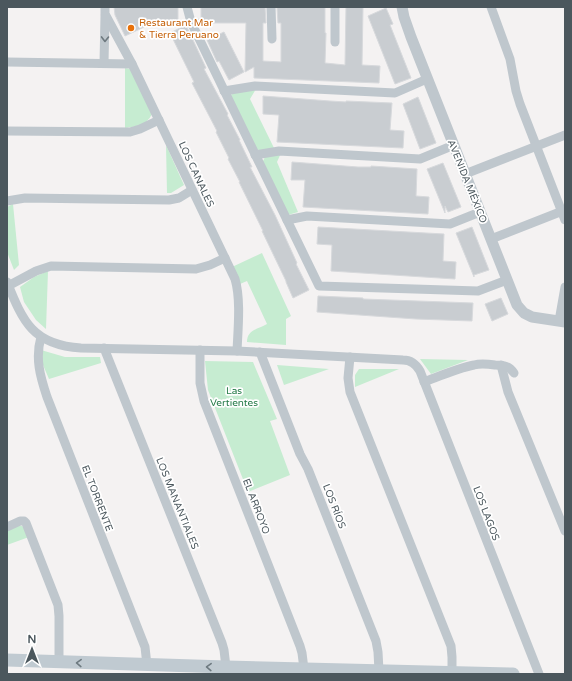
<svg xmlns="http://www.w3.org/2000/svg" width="572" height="681" viewBox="0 0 572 681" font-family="'Varela Round',sans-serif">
<rect width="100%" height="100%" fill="#f4f2f2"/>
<g fill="#c6ecd1">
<path d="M125,68L130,69L152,114C146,126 137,126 125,128Z"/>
<polygon points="256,89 250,99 274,148 261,151 254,148 231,96 232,92"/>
<polygon points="166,145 184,185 171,193 167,193"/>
<polygon points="281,153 277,162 298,212 288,215 262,163 265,157"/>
<polygon points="13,204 19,265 14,270 7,252 7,207"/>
<path d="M262,253L291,316L286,319V345L247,342C247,330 258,329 267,324L247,281L240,284L232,267Z"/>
<polygon points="48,271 46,329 36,320 24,302 20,287 34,277"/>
<polygon points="41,350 65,357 100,357 101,363 49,379 43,365"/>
<polygon points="420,359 468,360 431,374"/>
<polygon points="205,361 253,362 277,419 270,421 290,475 248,492 208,390"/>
<polygon points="277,365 329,369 284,385"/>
<polygon points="359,369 399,369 355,387 355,375"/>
<polygon points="19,525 24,527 29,537 7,545 7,529"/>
</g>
<g fill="#c9cdd1" stroke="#d7d9dc">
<polygon points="114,7 178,7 178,20 159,20 125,36 115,15"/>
<polygon points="201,7 265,7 266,23 263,23 263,61 281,62 281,23 278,23 277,7 325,7 325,33 326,33 325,63 345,65 346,7 363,7 362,65 380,66 379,83 254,78 254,67 245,72 246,23 198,23 197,20 201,18"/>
<polygon points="386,8 393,24 390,25 411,78 395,84 368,16"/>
<polygon points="186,25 206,68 204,69 228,114 227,115 240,140 239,140 252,167 250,167 275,215 297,263 296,264 309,290 293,298 286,282 286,281 262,231 263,231 239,182 240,182 228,159 229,158 216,132 217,131 192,83 194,82 170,33"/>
<polygon points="224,32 244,72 229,80 219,61 217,62 207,40"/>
<polygon points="263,96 330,101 346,102 346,101 392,103 390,130 404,131 403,148 277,142 279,115 263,114"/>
<polygon points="418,97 436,143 420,149 403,104"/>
<polygon points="292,162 358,167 371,167 371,166 417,169 416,196 429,197 428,214 303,207 305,180 291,180"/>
<polygon points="443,163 461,207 448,212 445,206 445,213 427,169"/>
<polygon points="318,227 444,234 443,261 456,262 455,279 331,271 332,245 317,244"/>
<polygon points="472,227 489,270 474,275 474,277 456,233"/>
<polygon points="318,296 363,298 363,299 473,303 472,321 416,319 317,312"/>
<polygon points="501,298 508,314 492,321 485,304"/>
</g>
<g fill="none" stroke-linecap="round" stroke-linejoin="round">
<g stroke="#bfc7cd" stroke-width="9">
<path d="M105,7V14L132,64L235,279C241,299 238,329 237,351"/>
<polyline points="187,7 191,22 319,286 478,291 507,280"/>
<polyline points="271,7 272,39"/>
<polyline points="335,7 335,42"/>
<polyline points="491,7 510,59 516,91 520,104 565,220"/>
<polyline points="7,62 132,64"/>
<polyline points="104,63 105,16"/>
<polyline points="224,91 255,86 395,93 427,79"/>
<polyline points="7,131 130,132 140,129 159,120"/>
<polyline points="255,155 279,151 420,159 454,145"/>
<polyline points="465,174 565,135"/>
<polyline points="7,201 25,198 169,200 179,198 192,190"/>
<polyline points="287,220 307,216 450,224 480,212"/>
<polyline points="491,239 565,210"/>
<path d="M7,282C23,322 33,345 81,348L237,351L403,360C411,360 416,364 420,371L539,674"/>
<polyline points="8,286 36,271 51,266 196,269 210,265 225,258"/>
<polyline points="559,321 565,287"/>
<path d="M41,337C35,358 40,376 47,397L145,647L147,665"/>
<polyline points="104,348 222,643 224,650 226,667"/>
<polyline points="200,350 200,383 204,401 300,646 302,653 304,669"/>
<polyline points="260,352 300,454 308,469 376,641 378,652 379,671"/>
<polyline points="350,357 348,378 350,392 451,646 452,657 452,673"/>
<polyline points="501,365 508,392 565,531"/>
<path d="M424,382C440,376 458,368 474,365C481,363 488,364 495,365C504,365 509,366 514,373"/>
<polyline points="7,527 20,521 24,521 26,523 58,605 59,616 59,662"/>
</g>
<polyline stroke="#bfc7cd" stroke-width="11" points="402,7 404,17 411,37 517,305 524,313 532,317 565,322"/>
<polyline stroke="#c0cad1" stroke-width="13" points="7,660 226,667 513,674"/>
</g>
<defs><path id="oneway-chevron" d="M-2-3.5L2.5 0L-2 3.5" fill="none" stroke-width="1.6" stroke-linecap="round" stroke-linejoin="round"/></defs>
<use stroke="#6e797f" href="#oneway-chevron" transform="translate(105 39) rotate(91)"/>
<g stroke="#6e7a80">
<use href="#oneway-chevron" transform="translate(79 663) rotate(-178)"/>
<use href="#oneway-chevron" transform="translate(209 667) rotate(-178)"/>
</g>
<circle fill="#e8710a" stroke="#fff" stroke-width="1.5" cx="131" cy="28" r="4"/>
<g text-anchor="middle" stroke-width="3.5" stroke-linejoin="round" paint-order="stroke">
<g font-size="10" fill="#c56008" stroke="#fff" text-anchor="start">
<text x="139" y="26">Restaurant Mar<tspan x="139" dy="12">&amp; Tierra Peruano</tspan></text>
</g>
<g font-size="10" fill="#4b575d" stroke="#fff">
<text transform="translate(197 174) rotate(65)" y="4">LOS CANALES</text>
<text transform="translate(468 181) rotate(68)" y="4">AVENIDA MÉXICO</text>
<text transform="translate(98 498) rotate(69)" y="4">EL TORRENTE</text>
<text transform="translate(178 503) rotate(68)" y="4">LOS MANANTIALES</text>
<text transform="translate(257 506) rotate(69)" y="4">EL ARROYO</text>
<text transform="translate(335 506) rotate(69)" y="4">LOS RÍOS</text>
<text transform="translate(487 513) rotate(69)" y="4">LOS LAGOS</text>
</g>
<g font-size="10" fill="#227946" stroke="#fff">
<text x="234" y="394">Las<tspan x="234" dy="12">Vertientes</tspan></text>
</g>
</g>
<rect width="572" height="681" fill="none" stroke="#4b575d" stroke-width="16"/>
<g transform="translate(32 649)" stroke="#ffffff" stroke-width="3" paint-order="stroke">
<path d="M0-3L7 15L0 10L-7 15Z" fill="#4b575d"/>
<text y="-6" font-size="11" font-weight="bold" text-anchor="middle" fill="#4b575d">N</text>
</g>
</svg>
